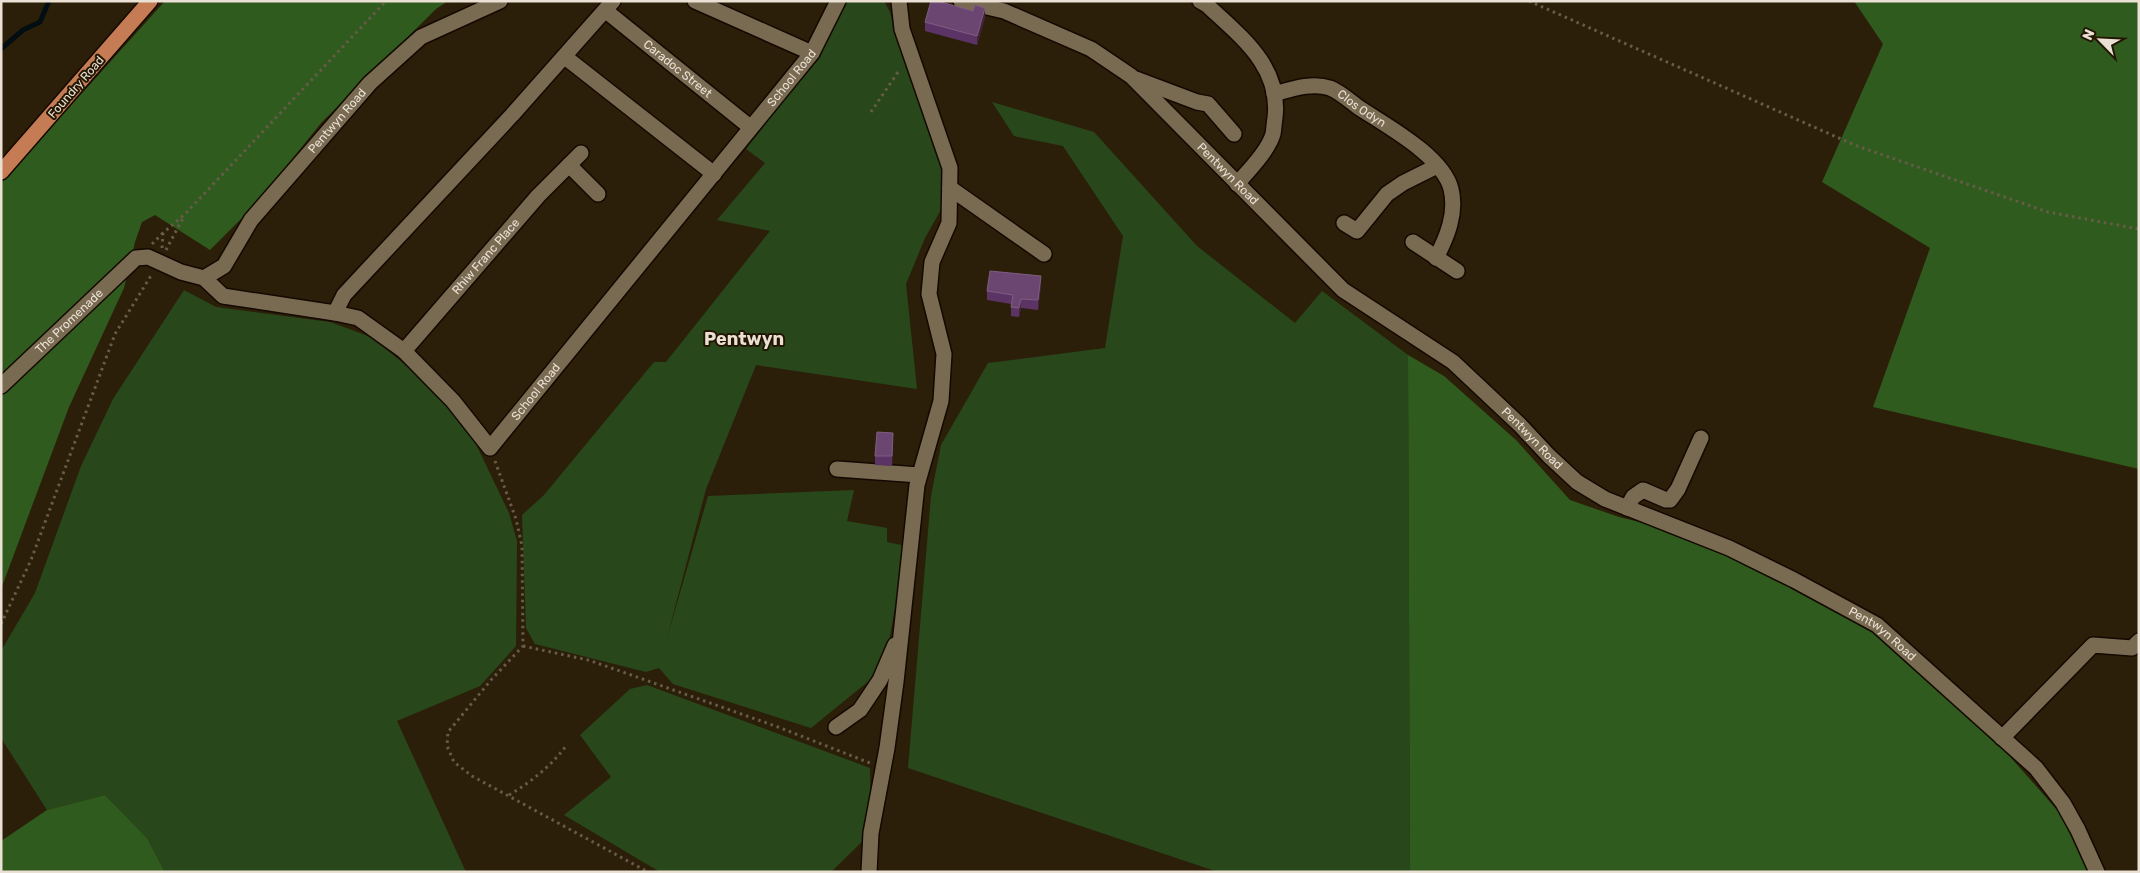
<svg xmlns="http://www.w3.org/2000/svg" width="2140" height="873" viewBox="0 0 2140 873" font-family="Rubik,sans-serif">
<rect width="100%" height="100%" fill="#2c1f09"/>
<g fill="#28481b">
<polygon points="844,1 884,1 890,12 894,30 944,154 947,199 925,238 906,284 917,389 756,365 706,489 667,638 708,496 854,490 847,521 887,528 887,542 906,546 888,647 870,680 811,728 673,684 659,668 646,672 535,644 526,628 522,515 544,495 654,362 666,362 770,231 717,220 765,163 746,149 819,55"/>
<polygon points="992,102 1094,132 1197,246 1295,323 1322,291 1408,355 1410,872 1218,872 908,768 931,496 941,445 988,363 1105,348 1123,236 1063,146 1014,136"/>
<polygon points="184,290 216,307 330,322 371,337 429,384 474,440 509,513 517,541 516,646 480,686 397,721 466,872 165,872 147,838 105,795 47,810 1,738 1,651 35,593 81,466 113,399"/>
<polygon points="647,685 870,768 871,833 831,872 660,872 564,815 611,777 580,735 630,689"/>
</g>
<g fill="#305b1e">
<polygon points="165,1 448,1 436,9 321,123 258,202 210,250 155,215 142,222 135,242 124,288 69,407 1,589 1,183"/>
<polygon points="1854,1 2139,1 2139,469 1873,407 1930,248 1822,182 1883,44"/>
<polygon points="1408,355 1444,376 1516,440 1570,500 1619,517 1668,529 1790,585 1870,630 1937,685 1997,742 2058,811 2090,872 1410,872"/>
<polygon points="105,795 147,838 165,872 1,872 1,841 47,810"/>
</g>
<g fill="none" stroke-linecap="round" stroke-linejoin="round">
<polyline stroke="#030e12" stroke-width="5" points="1,49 23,30 40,22 49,1"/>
<g stroke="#140900" stroke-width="18">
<g id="minor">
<polyline points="695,1 812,53"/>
<path id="s1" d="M961,1L1004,11L1091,49L1131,76L1343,290L1453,362L1520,425L1549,456L1577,482L1605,499L1729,548L1794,580L1877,625L2036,768L2063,803L2078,830L2097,872"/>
<path d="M1200,1L1207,5C1241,37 1281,66 1275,118C1274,123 1274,129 1273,134C1268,151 1249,170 1237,184"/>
<path id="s2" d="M606,11L750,127"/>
<polyline points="565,57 714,174"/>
<polyline points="1136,79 1197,102 1208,104 1234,134"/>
<path id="s3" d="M1274,94C1292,89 1312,82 1330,88C1340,92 1350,101 1358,107C1385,125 1443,156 1451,189C1457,213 1447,237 1436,258"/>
<polyline points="569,165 598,194"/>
<polyline points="950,188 1044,254"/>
<polyline points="1344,223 1357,231 1387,194 1403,183 1437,166"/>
<polyline points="1413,242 1457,271"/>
<path id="s4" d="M204,278L224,266L251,220L370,83L421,37L500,1"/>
<polyline points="335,313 344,295 512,115 613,1"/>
<path id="s5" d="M404,351L538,196L581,153"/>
<path id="s6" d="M1,386L136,258L148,257L181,272L204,278L223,296L335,313L358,318L404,351L453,401L490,448L812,53L838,1"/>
<polyline points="837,469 919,475"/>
<polyline points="1627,508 1633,497 1643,490 1666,500 1670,500 1678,489 1701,438"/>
<polyline points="836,727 860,710 880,680 895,645"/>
<polyline points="2002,738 2093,645 2132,648 2139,641"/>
<polyline points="869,872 871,833 887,748 896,682 917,485 941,401 944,354 929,294 932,262 949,223 950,168 902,29 899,1"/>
</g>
</g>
<g stroke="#140900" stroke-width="18">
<polyline id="major" points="1,172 150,1"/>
</g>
<g stroke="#685c49" stroke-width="3" stroke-dasharray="2.5 4" stroke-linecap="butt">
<polyline points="1529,1 1857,146 2048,212 2139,229"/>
<polyline points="871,112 900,69"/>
<polyline points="152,244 163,233"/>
<polyline points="162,248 163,233 186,213 386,1"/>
<polyline points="166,250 184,216"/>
<polyline points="495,461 516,519 522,546 523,646 491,680 448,732 447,746 454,762 472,776 648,872"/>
<polyline points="1,624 31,560 115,334 152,274"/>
<polyline points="523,646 588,660 617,670 778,727 870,763"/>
<path d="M509,795C531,782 550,767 566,746"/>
</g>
<use href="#minor" stroke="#796a52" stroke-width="15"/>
<use href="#major" stroke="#c57c54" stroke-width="15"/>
</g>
<g fill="#5c3365">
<polygon points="985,17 977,45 925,31 925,22"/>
<polygon points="1041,285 1038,310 1021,308 1019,317 1011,316 1011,304 987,300 987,291"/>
<polygon points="893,442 892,466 875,465 875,456"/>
</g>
<g fill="#42233b">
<polygon points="985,8 985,17 977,45 977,36"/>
<polygon points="1041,276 1041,285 1038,310 1038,300"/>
<polygon points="1021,299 1021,308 1019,317 1019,308"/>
</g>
<g fill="#6b4671" stroke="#7f5e81">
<polygon points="931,1 937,1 973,11 975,5 985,8 977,36 925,22"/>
<polygon points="990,271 1041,276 1038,300 1021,299 1019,308 1011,307 1013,295 987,291"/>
<polygon points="877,432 893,433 892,456 875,456"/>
</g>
<g text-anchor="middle" stroke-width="4" stroke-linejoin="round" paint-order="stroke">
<g font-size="12" fill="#eae1d4" stroke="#221602">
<text dy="4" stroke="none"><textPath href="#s2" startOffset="92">Caradoc Street</textPath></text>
<text dy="4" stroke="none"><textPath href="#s6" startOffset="1085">School Road</textPath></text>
<text transform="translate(76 87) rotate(-49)" y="4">Foundry Road</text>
<text dy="4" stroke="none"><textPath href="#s3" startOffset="95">Clos Odyn</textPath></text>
<text dy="4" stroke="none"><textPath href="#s4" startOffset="208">Pentwyn Road</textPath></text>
<text dy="4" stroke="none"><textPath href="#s1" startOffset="325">Pentwyn Road</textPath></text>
<text dy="4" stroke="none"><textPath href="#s5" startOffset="125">Rhiw Franc Place</textPath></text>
<text dy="4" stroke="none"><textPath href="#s6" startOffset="94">The Promenade</textPath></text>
<text dy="4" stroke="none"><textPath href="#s6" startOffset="680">School Road</textPath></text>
<text dy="4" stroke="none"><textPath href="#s1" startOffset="730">Pentwyn Road</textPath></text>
<text dy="4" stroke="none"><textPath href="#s1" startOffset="1135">Pentwyn Road</textPath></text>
</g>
<g font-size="18" font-weight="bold" fill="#eae1d4" stroke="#221602">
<text x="744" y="345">Pentwyn</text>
</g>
</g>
<rect width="2140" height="873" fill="none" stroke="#eae1d4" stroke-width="5"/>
<g transform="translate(2100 40) rotate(294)" stroke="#221602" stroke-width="4" paint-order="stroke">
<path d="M0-4L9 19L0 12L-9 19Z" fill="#eae1d4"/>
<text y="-8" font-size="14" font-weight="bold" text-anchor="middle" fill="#eae1d4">N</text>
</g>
</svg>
